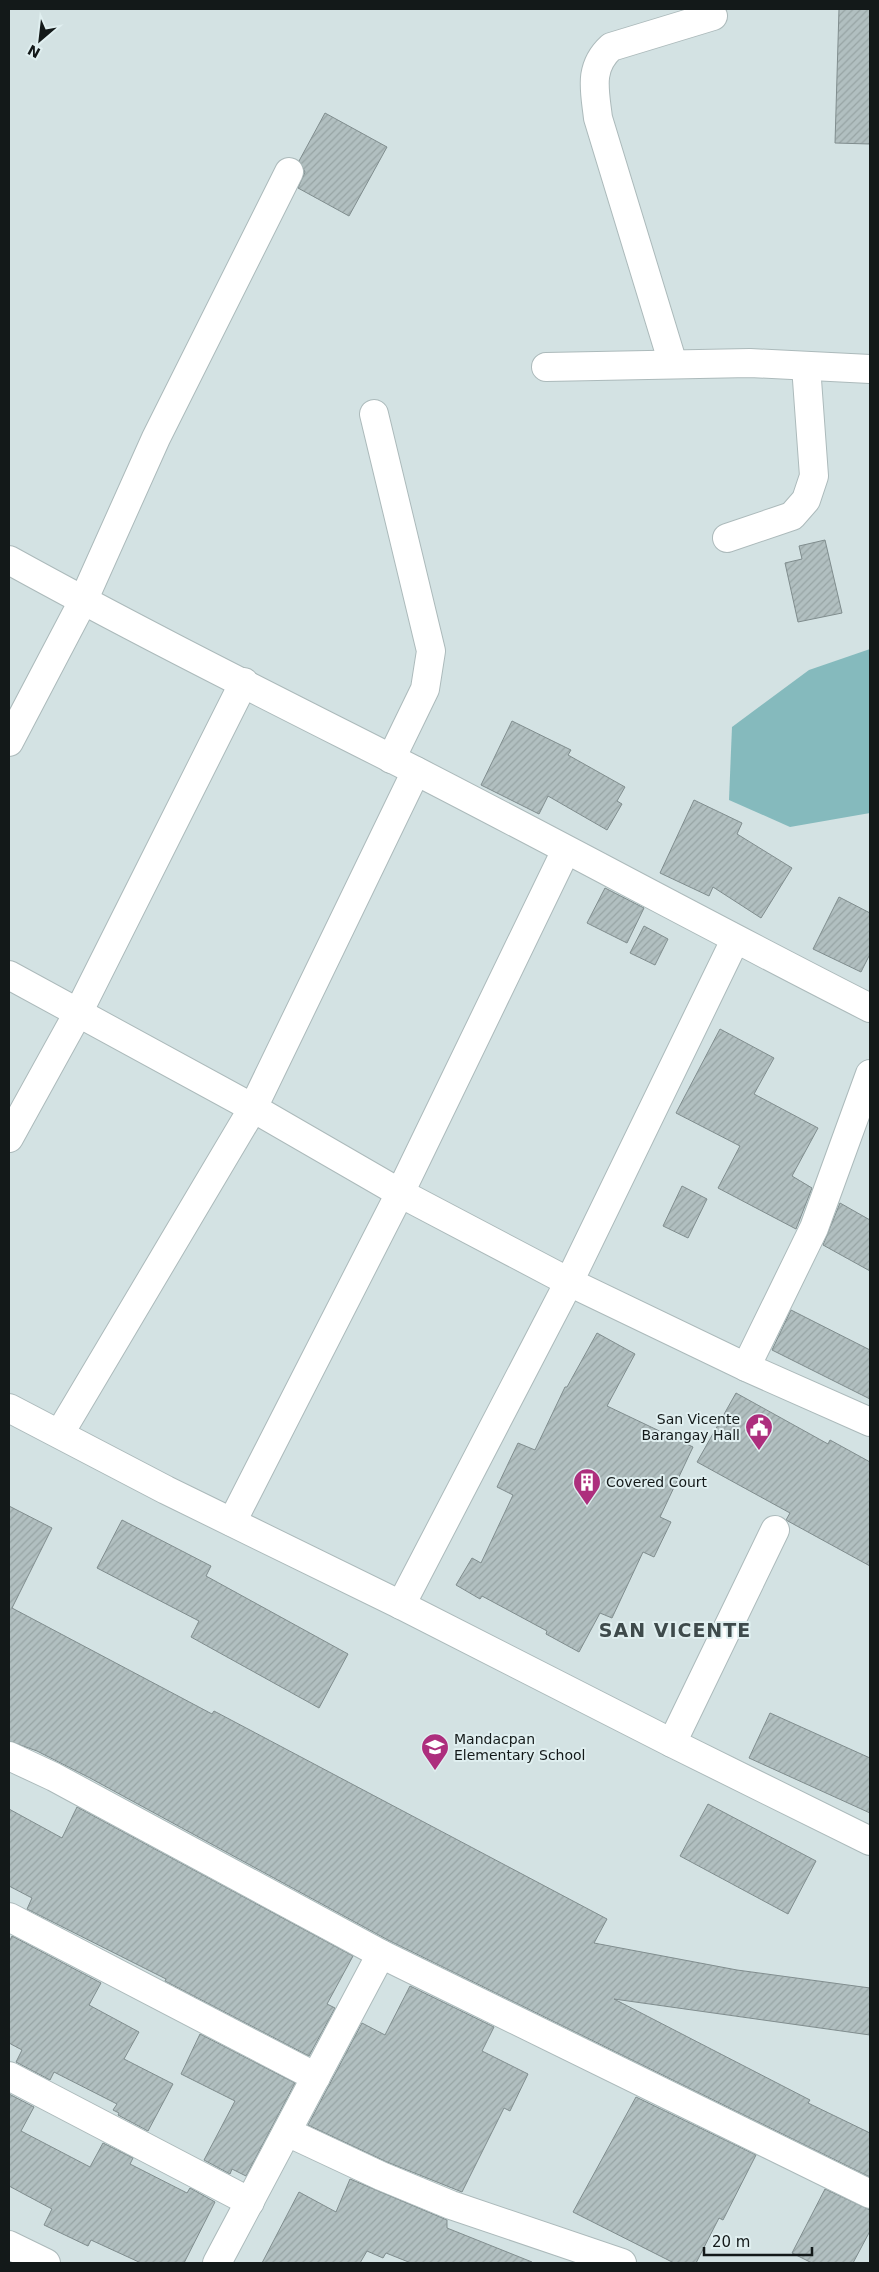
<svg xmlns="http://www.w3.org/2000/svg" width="879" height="2272" viewBox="0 0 879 2272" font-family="'DejaVu Sans',sans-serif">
<defs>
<pattern id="building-hatch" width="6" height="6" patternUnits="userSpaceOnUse" patternTransform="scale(1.25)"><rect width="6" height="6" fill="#b1bfc0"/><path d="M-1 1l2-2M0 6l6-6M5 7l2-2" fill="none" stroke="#97a4a4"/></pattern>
</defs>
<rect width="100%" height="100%" fill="#d3e2e3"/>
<polygon fill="#85babd" points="870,649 870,813 790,827 729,800 732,727 809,670"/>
<g fill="url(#building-hatch)" stroke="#808d8e">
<polygon points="839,9 870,9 870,144 835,143"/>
<polygon points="325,113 387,147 349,216 298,188 305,172 299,161"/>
<polygon points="825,540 842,613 798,622 785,563 802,559 799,546"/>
<polygon points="512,721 571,750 568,755 625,787 617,801 622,804 607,830 548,796 539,814 481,785"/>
<polygon points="694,800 742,823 737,834 792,868 761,918 713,887 709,896 660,873"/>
<polygon points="605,888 644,908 627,943 587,923"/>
<polygon points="839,897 870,913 870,954 861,972 813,949"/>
<polygon points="644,926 668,939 655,965 630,953"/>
<polygon points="720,1029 774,1058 754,1094 818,1128 792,1176 812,1188 796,1229 718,1188 740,1146 676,1113"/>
<polygon points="682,1186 707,1199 688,1238 663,1226"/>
<polygon points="840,1203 870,1220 870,1271 823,1245"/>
<polygon points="791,1310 870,1350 870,1399 772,1350"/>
<polygon points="597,1333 635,1354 607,1406 693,1447 660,1517 671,1522 654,1557 643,1552 612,1618 600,1613 579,1652 546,1634 547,1631 482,1596 480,1599 456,1585 472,1558 481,1563 513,1495 497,1487 518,1443 535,1450 565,1387 567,1387"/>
<polygon points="736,1393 828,1444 830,1440 870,1462 870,1566 786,1520 790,1513 697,1462"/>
<polygon points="9,1506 52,1528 12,1608 212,1714 214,1711 607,1919 594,1943 737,1970 870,1988 870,2035 614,1999 810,2100 808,2103 870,2133 870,2177 388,1940 90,1778 37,1751 9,1741"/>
<polygon points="122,1520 211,1566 206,1576 348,1654 319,1708 191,1637 199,1621 97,1568"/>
<polygon points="770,1713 870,1758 870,1813 749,1758"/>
<polygon points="708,1804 816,1861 788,1914 680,1856"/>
<polygon points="77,1807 353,1956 327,2004 335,2008 309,2056 165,1981 166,1979 27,1909 32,1898 9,1886 9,1809 62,1838"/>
<polygon points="12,1936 101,1983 89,2005 139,2032 124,2059 173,2084 148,2131 118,2115 119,2113 113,2110 117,2104 54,2072 50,2080 16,2062 22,2050 9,2043 9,1942"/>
<polygon points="410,1986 494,2027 482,2051 528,2074 510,2111 504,2108 462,2192 387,2162 308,2125 362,2023 385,2035"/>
<polygon points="200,2034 295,2083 246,2176 232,2169 230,2174 204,2160 235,2101 181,2074"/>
<polygon points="9,2094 34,2107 21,2131 90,2167 103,2143 133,2158 130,2164 187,2193 190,2188 215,2202 184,2263 141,2263 91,2240 88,2246 44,2225 52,2209 9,2186"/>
<polygon points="636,2097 756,2155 723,2220 719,2218 696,2263 674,2263 573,2212"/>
<polygon points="350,2179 447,2220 447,2228 532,2262 532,2263 411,2263 386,2253 383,2258 367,2251 360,2263 262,2263 299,2192 336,2212"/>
<polygon points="825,2189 870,2210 870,2231 853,2263 812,2263 792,2253"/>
</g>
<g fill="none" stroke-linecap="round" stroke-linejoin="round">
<g stroke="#acbabb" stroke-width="30">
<g id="minor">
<path d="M673,364L598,118C595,91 588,68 611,47L713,16"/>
<polyline points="546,367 750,363 870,369"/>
<polyline points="374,414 431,651 425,689 391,759"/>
<polyline points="727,538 792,516 806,500 814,476 806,366"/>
<path d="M9,560C143,634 280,702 416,771C568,849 718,931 870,1008"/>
<polyline points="9,742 83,601 156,438 289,172"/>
<polyline points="9,975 253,1108 400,1193 569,1282 746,1367"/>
<polyline points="870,1074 814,1228 746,1367 870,1422"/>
<polyline points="9,1138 78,1013 244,682"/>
<polyline points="9,1408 166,1490 401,1605 672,1743 870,1841"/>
<polyline points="60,1433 253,1108 416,771"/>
<polyline points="232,1522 400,1193 566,850"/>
<polyline points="401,1605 569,1282 735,940"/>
<polyline points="672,1743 775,1530"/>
<polyline points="9,1756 54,1777 381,1954 870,2194"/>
<polyline points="9,1917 316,2077"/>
<polyline points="9,2076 250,2202"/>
<polyline points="287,2132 381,2176 451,2205 622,2263"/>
<polyline points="9,2245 46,2263"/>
<polyline points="217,2263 381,1954"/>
</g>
</g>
<use href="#minor" stroke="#fff" stroke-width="28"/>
</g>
<defs>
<g id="civic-pin" transform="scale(1.4375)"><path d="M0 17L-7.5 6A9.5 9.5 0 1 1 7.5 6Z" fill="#ad2e7d" stroke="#e0eff0"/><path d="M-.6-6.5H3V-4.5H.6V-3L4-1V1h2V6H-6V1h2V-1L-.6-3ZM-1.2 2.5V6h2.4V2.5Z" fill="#fff"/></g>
<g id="building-pin" transform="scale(1.4375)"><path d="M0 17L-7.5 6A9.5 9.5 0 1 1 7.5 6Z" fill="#ad2e7d" stroke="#e0eff0"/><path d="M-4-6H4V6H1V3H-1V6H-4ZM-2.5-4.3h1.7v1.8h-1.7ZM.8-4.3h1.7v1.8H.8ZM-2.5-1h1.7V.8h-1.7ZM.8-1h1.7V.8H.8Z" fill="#fff"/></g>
<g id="school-pin" transform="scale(1.4375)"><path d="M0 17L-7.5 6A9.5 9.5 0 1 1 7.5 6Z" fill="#ad2e7d" stroke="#e0eff0"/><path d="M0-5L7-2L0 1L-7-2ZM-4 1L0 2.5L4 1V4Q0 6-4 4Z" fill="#fff"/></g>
</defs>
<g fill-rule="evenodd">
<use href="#civic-pin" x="759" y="1427"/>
<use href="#building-pin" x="587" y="1482"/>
<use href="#school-pin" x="435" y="1747"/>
</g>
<g text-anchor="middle" stroke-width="4" stroke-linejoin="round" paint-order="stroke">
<g font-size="14" fill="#131919" stroke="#e0eff0" text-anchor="start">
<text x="740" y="1424" text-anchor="end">San Vicente<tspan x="740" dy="16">Barangay Hall</tspan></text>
<text x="606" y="1487">Covered Court</text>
<text x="454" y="1744">Mandacpan<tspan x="454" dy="16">Elementary School</tspan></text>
</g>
<g font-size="19" font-weight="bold" letter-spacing="1" fill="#3e4a4b" stroke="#e0eff0">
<text x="675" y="1637">SAN VICENTE</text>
</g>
</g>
<rect width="879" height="2272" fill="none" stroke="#131919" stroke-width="20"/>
<g transform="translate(40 40) rotate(208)" stroke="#e0eff0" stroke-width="4" paint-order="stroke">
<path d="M0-4L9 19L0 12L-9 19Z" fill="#131919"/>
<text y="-8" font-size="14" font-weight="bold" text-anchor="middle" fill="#131919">N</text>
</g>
<path d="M704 2247v8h108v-8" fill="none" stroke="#131919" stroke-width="2.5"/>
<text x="712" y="2247" font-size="15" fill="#131919" stroke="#e0eff0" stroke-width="4" paint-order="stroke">20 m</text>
</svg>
